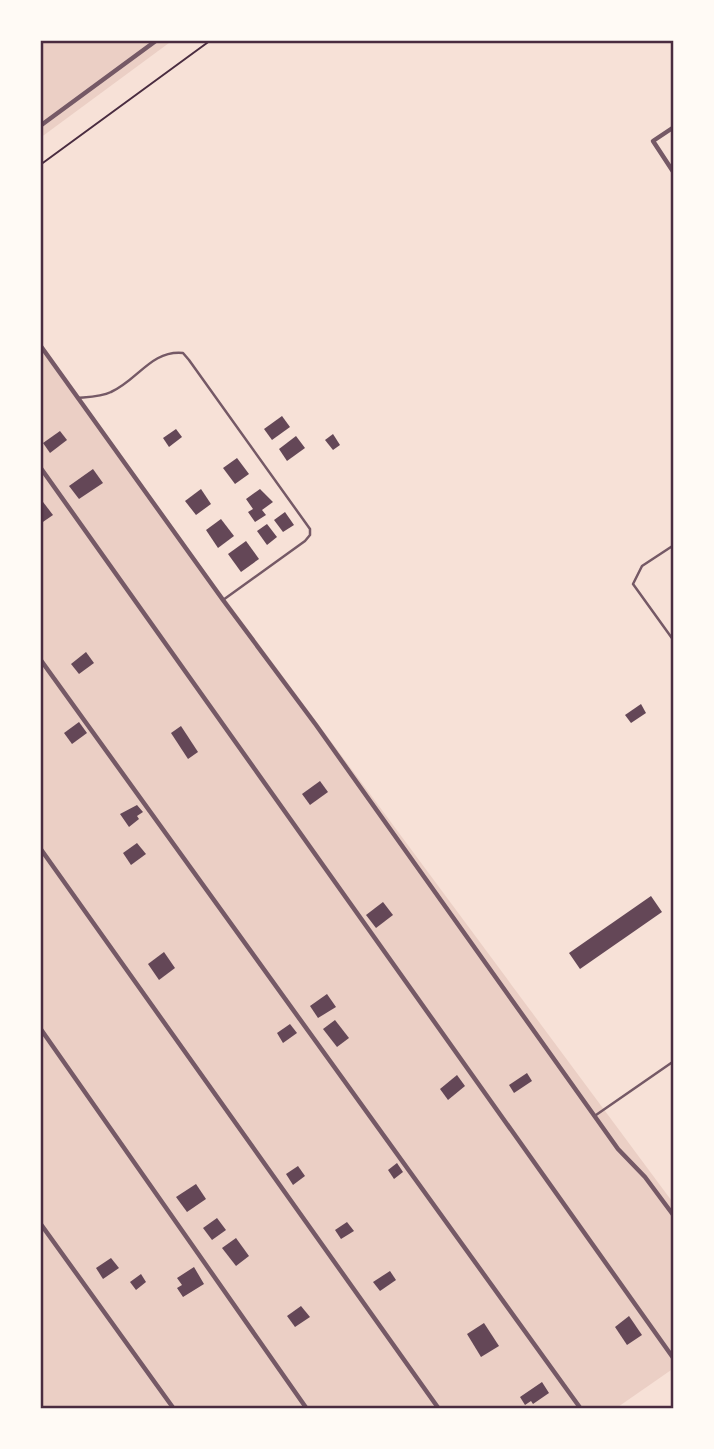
<svg xmlns="http://www.w3.org/2000/svg" width="714" height="1449" viewBox="0 0 714 1449" font-family="'Work Sans',sans-serif">
<rect width="100%" height="100%" fill="#f7e1d7"/>
<g fill="#ebcfc5">
<polygon points="40,40 173,40 40,138"/>
<polygon points="40,349 674,1204 674,1368 615,1409 40,1409"/>
</g>
<g fill="#644757">
<polygon points="282,416 290,427 272,440 264,429"/>
<polygon points="176,429 182,437 169,447 163,438"/>
<polygon points="60,431 67,440 50,453 43,443"/>
<polygon points="333,434 340,445 333,450 325,440"/>
<polygon points="296,436 305,448 287,461 279,449"/>
<polygon points="237,458 249,474 235,484 223,468"/>
<polygon points="93,469 103,483 79,499 69,486"/>
<polygon points="201,489 211,504 196,515 185,501"/>
<polygon points="260,489 273,502 262,510 266,515 255,522 248,512 253,509 246,499"/>
<polygon points="40,498 53,515 40,524"/>
<polygon points="285,512 294,525 283,532 274,520"/>
<polygon points="221,519 234,536 218,548 206,530"/>
<polygon points="267,524 277,537 267,545 257,531"/>
<polygon points="246,541 259,559 241,572 228,554"/>
<polygon points="86,652 94,663 79,674 71,664"/>
<polygon points="641,704 646,713 631,723 625,715"/>
<polygon points="79,722 87,733 72,744 64,733"/>
<polygon points="181,726 198,752 188,759 171,733"/>
<polygon points="320,781 328,792 310,805 302,794"/>
<polygon points="137,805 143,812 137,816 139,819 129,827 120,814"/>
<polygon points="137,843 146,854 131,865 123,853"/>
<polygon points="651,896 662,912 580,969 569,953"/>
<polygon points="383,902 393,915 376,928 366,915"/>
<polygon points="164,952 175,968 159,980 148,964"/>
<polygon points="327,994 336,1007 318,1018 310,1006"/>
<polygon points="335,1020 349,1038 337,1047 323,1029"/>
<polygon points="290,1024 297,1033 283,1043 277,1033"/>
<polygon points="527,1073 532,1081 514,1093 509,1085"/>
<polygon points="457,1075 465,1086 448,1100 440,1089"/>
<polygon points="397,1163 403,1172 394,1179 388,1170"/>
<polygon points="298,1166 305,1176 293,1185 286,1174"/>
<polygon points="196,1184 206,1199 187,1212 176,1197"/>
<polygon points="217,1218 226,1230 212,1240 203,1228"/>
<polygon points="347,1222 354,1231 341,1239 335,1230"/>
<polygon points="236,1238 249,1256 236,1266 222,1248"/>
<polygon points="111,1258 119,1268 103,1279 96,1268"/>
<polygon points="194,1267 204,1284 183,1297 177,1288 182,1285 177,1278"/>
<polygon points="390,1271 396,1280 380,1291 373,1282"/>
<polygon points="141,1274 146,1282 136,1290 130,1282"/>
<polygon points="301,1306 310,1317 295,1327 287,1316"/>
<polygon points="629,1316 642,1335 627,1345 615,1327"/>
<polygon points="484,1323 499,1346 481,1357 467,1334"/>
<polygon points="542,1382 549,1393 533,1404 531,1401 525,1405 520,1397"/>
</g>
<g fill="none" stroke-linecap="round" stroke-linejoin="round">
<polyline stroke="#4a2c40" stroke-width="2" points="40,165 211,40"/>
<g stroke="#755966" stroke-width="2.5">
<path d="M77,398C88,397 101,397 111,392C138,380 151,350 183,353L189,360L310,529V535L305,541L223,600"/>
<polyline points="674,545 642,566 633,584 674,641"/>
<polyline points="596,1115 674,1061"/>
</g>
<g stroke="#755966" stroke-width="4.5">
<polyline points="40,126 157,40"/>
<polyline points="674,127 653,141 674,173"/>
<polyline points="40,345 223,600 316,725 618,1149 645,1177 674,1216"/>
<polyline points="40,467 674,1359"/>
<polyline points="40,659 581,1409"/>
<polyline points="40,848 439,1409"/>
<polyline points="40,1028 307,1409"/>
<polyline points="40,1223 174,1409"/>
</g>
</g>
<rect width="714" height="1449" fill="none" stroke="#fffaf5" stroke-width="84"/>
<rect x="42" y="42" width="630" height="1365" fill="none" stroke="#4a2c40" stroke-width="2.5"/>
</svg>
